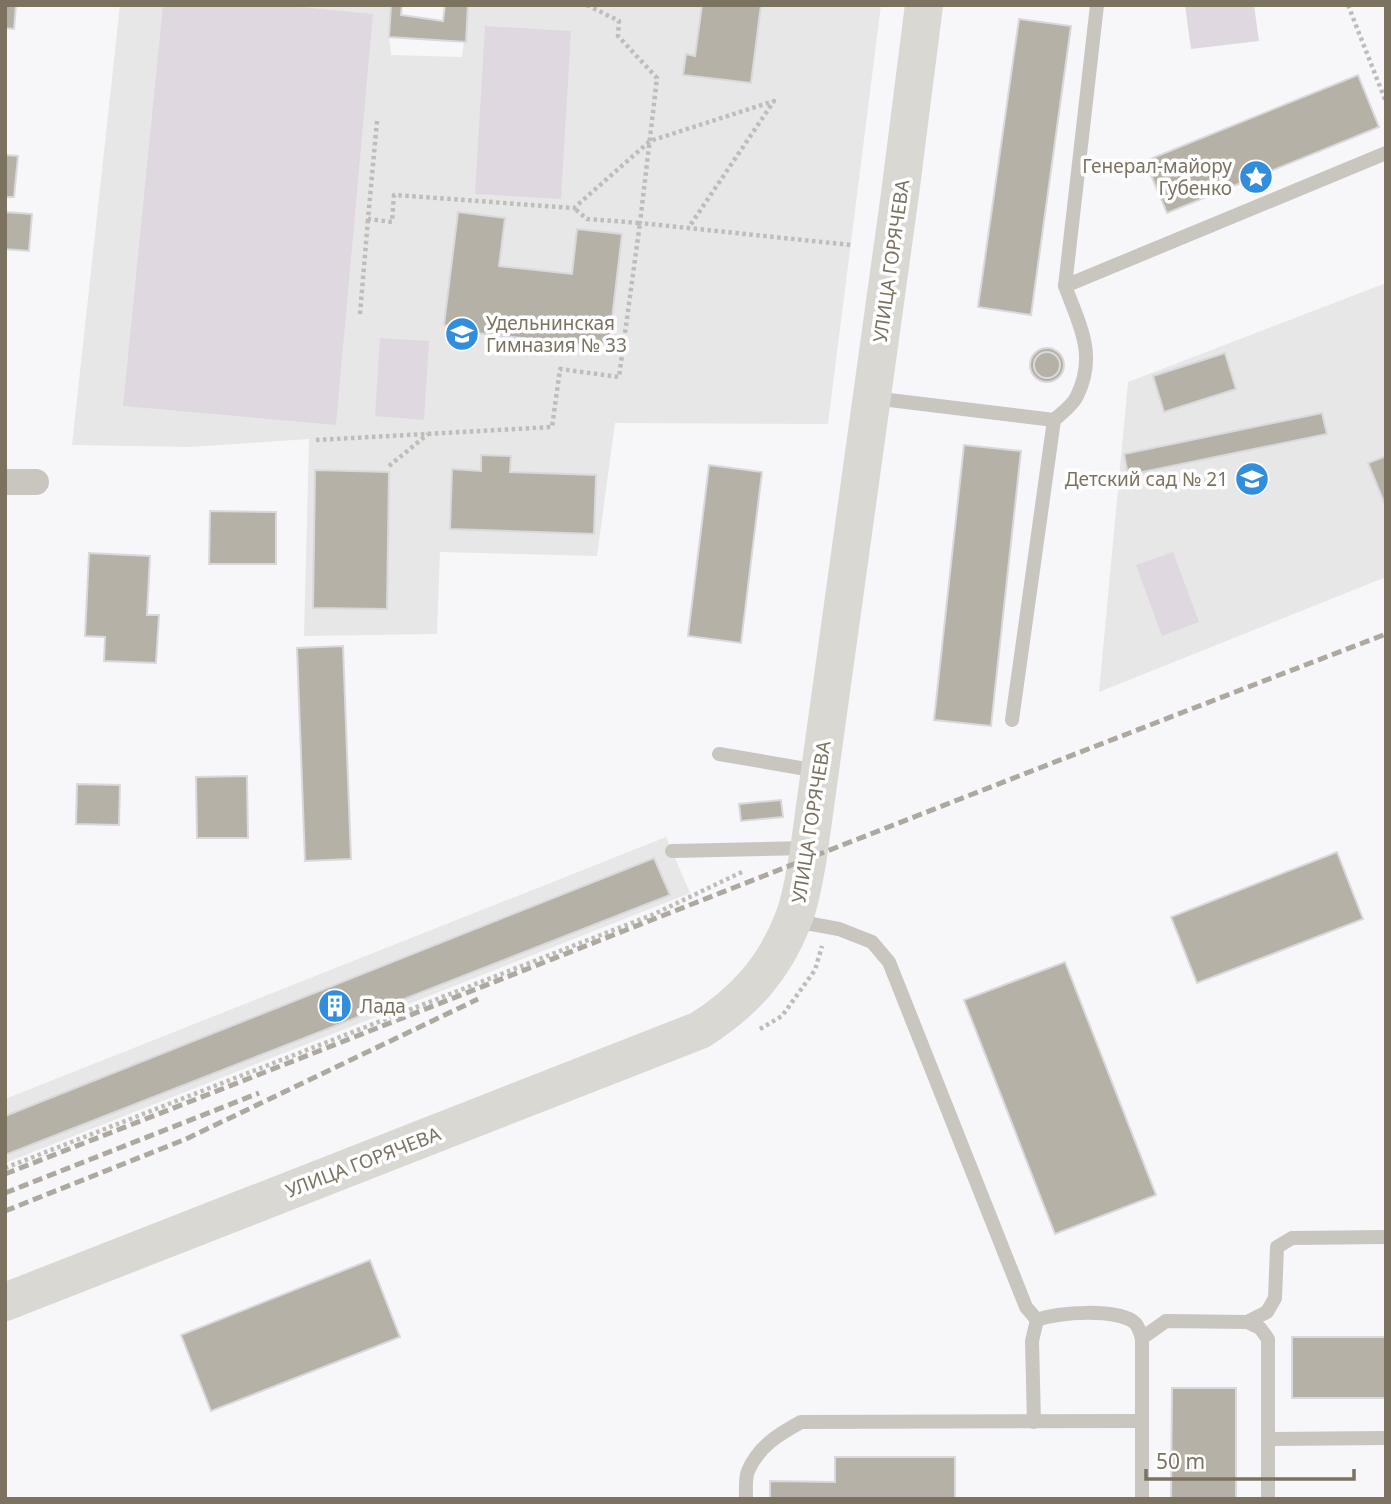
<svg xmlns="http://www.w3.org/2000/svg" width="1391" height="1504" viewBox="0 0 1391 1504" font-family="'Noto Sans',sans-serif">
<rect width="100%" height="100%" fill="#f7f7f9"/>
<g fill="#e8e7e7">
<polygon points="120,5 391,5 389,37 391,55 462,57 468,5 881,5 828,424 615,423 597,556 440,552 437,634 304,636 309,439 191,447 72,445"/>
<polygon points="1386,283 1386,577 1099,692 1128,382"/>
<polygon points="666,837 690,893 5,1163 5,1099"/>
</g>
<g fill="#e0d8e0">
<polygon points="163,5 281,5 373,14 336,425 123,406"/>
<polygon points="1185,5 1254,5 1259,41 1191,49"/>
<polygon points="485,26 571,31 561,199 475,194"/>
<polygon points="380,338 429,341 424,420 375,416"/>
<polygon points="1173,552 1199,622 1162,636 1136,565"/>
</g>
<g fill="#b6b1a7" stroke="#d9d9db" stroke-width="2">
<polygon points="5,5 16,5 14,29 5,28"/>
<polygon points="391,5 402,5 401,15 443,21 445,5 468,5 466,42 389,37"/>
<polygon points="702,5 761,5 751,83 683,75 686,54 695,56"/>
<polygon points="1019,19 1071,26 1031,315 978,307"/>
<polygon points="1358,75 1379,127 1167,213 1145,161"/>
<polygon points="5,155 18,156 14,197 5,197"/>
<polygon points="5,212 32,214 29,251 5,249"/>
<polygon points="458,212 505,218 499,266 572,274 577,229 622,234 609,344 583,341 583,345 468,332 468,328 444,325"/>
<circle cx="1047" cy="365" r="17"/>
<circle cx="1047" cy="365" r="13"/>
<polygon points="1225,353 1236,389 1164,412 1153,376"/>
<polygon points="1322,413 1327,434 1128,475 1124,454"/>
<polygon points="964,445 1021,451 991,726 934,720"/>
<polygon points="481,455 511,456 510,472 596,475 594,534 450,529 452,469 481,471"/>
<polygon points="1386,456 1386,507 1368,463"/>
<polygon points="709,465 762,472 741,643 688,636"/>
<polygon points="315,470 389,472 387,609 313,608"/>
<polygon points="210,511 276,512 276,564 209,564"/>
<polygon points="89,553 150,556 147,615 159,615 156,663 104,661 105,637 85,636"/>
<polygon points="343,646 351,859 305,861 297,648"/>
<polygon points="247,776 248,838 197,838 196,777"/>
<polygon points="77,784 120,785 119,825 76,824"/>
<polygon points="781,800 783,817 741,821 739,804"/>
<polygon points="1337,852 1363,919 1197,983 1171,917"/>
<polygon points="654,858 670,895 5,1155 5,1116"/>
<polygon points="1065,962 1156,1195 1055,1234 964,1000"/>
<polygon points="370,1260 400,1337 211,1411 181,1335"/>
<rect x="1292" y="1337" width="94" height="61"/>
<polygon points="1172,1388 1236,1388 1236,1499 1171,1499"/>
<polygon points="835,1457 955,1457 955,1499 770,1499 770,1481 835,1482"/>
</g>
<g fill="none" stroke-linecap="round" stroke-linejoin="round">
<g stroke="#bfbdb9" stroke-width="4.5" stroke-dasharray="3.5 3.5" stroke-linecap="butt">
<polyline points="587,5 619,21 618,36 657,78 640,223 851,245"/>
<polyline points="1348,5 1386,102"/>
<polyline points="377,121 368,219 392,222 394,195 574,208 650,141 774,101 689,227"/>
<polyline points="360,314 368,219"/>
<polyline points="316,440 552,427 560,369 619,377 640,223 587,219 574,208"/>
<polyline points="389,466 428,434"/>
<polyline points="760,1029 782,1016 815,970 822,946"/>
<polyline points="5,1168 652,915 744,871"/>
</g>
<g stroke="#c9c6c0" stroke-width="14">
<polyline points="1097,5 1065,286 1386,153"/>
<path d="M873,398L1054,420C1062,413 1073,405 1077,396C1097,355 1080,326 1065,286"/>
<polyline points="1012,720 1054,420"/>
<polyline points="719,754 818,771"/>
<polyline points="672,851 807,848"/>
<polyline points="795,921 839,929 872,942 889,962 1026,1307 1037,1320"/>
<polyline points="1247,1322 1267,1312 1275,1298 1277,1247 1292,1238 1386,1237"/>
<polyline points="1142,1338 1166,1321 1247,1322 1260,1328 1268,1339 1268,1499"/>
<path d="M1034,1422L1032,1341L1037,1320C1056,1312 1119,1308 1135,1323C1139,1327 1140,1333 1142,1338V1499"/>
<polyline points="1268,1439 1386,1438"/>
<path d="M746,1499C746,1490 745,1478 748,1471C759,1446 779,1434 801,1422L1142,1421"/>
</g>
<polyline stroke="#c9c6c0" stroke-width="26" points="5,482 36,482"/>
<path stroke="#dad8d2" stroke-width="38" d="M5,1302L700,1030C744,1002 774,969 793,920C801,901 804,878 808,857L900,194L924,5"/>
<g stroke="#ada9a0" stroke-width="5" stroke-dasharray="10 5" stroke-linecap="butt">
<path d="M5,1174C466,994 924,811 1386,634"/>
<polyline points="5,1193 259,1093"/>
<polyline points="5,1211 186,1139 478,999"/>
</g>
</g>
<defs>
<g id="sight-disc" transform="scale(1.75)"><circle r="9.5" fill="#338ddd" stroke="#fff"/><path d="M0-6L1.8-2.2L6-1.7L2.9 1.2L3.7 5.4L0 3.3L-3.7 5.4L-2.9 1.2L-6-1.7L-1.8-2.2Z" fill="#fff"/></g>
<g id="school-disc" transform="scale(1.75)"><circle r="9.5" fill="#338ddd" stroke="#fff"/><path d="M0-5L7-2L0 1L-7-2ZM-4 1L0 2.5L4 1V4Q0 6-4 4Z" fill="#fff"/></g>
<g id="building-disc" transform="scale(1.75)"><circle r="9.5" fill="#338ddd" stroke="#fff"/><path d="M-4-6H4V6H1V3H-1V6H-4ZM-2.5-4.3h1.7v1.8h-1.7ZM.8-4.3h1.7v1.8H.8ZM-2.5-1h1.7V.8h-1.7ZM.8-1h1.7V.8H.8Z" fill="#fff"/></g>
</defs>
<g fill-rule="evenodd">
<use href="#sight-disc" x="1256" y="177"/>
<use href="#school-disc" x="462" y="334"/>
<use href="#school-disc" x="1252" y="479"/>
<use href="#building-disc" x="335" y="1006"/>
</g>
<g text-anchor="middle" stroke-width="7" stroke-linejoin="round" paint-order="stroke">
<g font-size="19" fill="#7b7260" stroke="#fff" text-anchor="end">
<text x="1232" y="173">Генерал-майору<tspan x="1232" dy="22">Губенко</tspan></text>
<text x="486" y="330" text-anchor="start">Удельнинская<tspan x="486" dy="22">Гимназия № 33</tspan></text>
<text x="1228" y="486">Детский сад № 21</text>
<text x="360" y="1013" text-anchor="start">Лада</text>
</g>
<g font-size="19" fill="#7b7260" stroke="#fff">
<text transform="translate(891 261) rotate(-82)" y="7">УЛИЦА ГОРЯЧЕВА</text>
<text transform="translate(811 822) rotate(-81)" y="7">УЛИЦА ГОРЯЧЕВА</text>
<text transform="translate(363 1162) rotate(-21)" y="7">УЛИЦА ГОРЯЧЕВА</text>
</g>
</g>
<rect width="1391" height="1504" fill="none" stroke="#7b7260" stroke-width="14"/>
<path d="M1146 1469v10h208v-10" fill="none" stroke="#7b7260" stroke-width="3.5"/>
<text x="1156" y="1469" font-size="21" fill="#7b7260" stroke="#ffffff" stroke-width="5" paint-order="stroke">50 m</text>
</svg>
